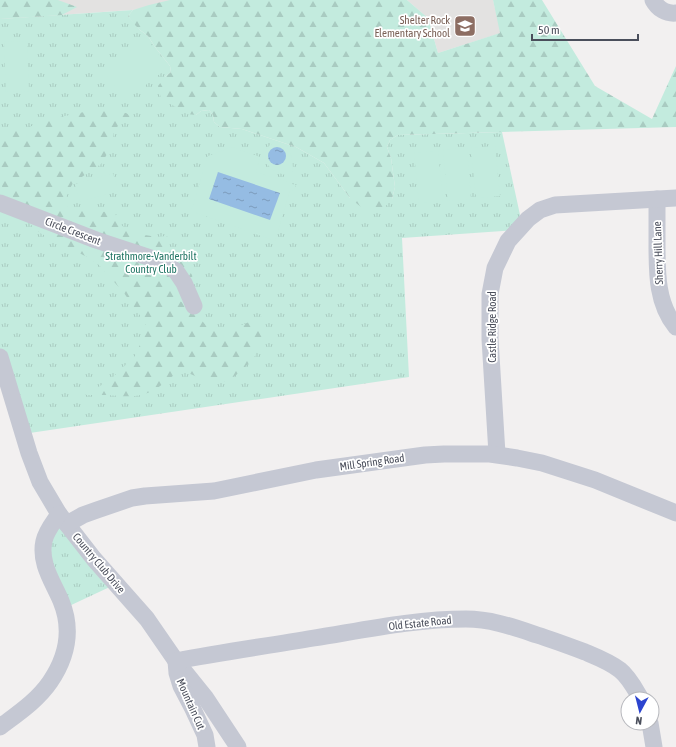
<svg xmlns="http://www.w3.org/2000/svg" width="676" height="747" viewBox="0 0 676 747" font-family="'Asap Condensed',sans-serif">
<defs>
<pattern id="grass-tufts" width="24" height="20" patternUnits="userSpaceOnUse"><rect width="24" height="20" fill="#c3ebde"/><path d="M3 7l-1-3M5 7V3M7 7l1-3M15 17l-1-3M17 17v-4M19 17l1-3" fill="none" stroke="#a9cbc1"/></pattern>
<pattern id="forest-firs" width="22" height="20" patternUnits="userSpaceOnUse"><rect width="22" height="20" fill="#c3ebde"/><path d="M5 1l3.5 6h-7zM16 11l3.5 6h-7z" fill="#a9cbc1"/></pattern>
<pattern id="water-ripples" width="26" height="14" patternUnits="userSpaceOnUse"><rect width="26" height="14" fill="#95bce3"/><path d="M2 4q2-2 4 0t4 0M15 11q2-2 4 0t4 0" fill="none" stroke="#7c9bbb"/></pattern>
</defs>
<rect width="100%" height="100%" fill="#f2f0f0"/>
<g fill="#e3e2e1">
<polygon points="0,0 276,0 0,19"/>
<polygon points="407,0 493,0 501,33 438,53 428,18"/>
</g>
<g fill="url(#grass-tufts)">
<polygon points="133,10 128,16 140,30 148,36 155,47 170,66 171,72 165,77 196,115 201,111 209,110 213,115 214,122 220,127 242,129 296,147 324,163 350,198 392,199 395,187 391,158 387,147 390,140 398,135 502,132 522,224 516,230 402,238 409,377 23,434 0,357 0,19"/>
<polygon points="59,518 114,585 67,607 58,589 47,537"/>
</g>
<g fill="url(#forest-firs)">
<polygon points="0,0 58,0 77,7 62,15 0,19"/>
<polygon points="170,0 407,0 428,18 438,53 500,33 493,0 542,0 595,86 652,119 676,66 676,127 398,135 390,140 387,147 391,158 395,187 392,199 384,208 374,212 361,207 350,198 324,163 296,147 242,129 220,127 214,122 213,115 209,110 201,111 196,115 187,114 161,98 158,86 165,77 171,72 170,66 155,47 148,36 140,30 134,24 128,16 133,10 149,5"/>
<path d="M106,111L126,113L134,118L127,122L120,124L114,130L112,143L109,151L101,164L73,183L68,192L64,206C81,210 97,213 114,211L118,220L124,228L145,235L157,237L167,236L171,250L178,259L186,266L192,275L194,290L180,296L173,297L185,304L209,328L223,330L242,325L265,315C264,329 261,344 255,356C253,360 237,375 233,377C230,379 220,384 216,384C203,385 193,370 179,373C171,375 162,386 154,390C138,399 124,396 107,395C100,395 92,395 85,395L110,380L135,356L145,333L146,325L145,320L138,313L124,293L99,265L89,258L40,233L30,224L9,191L0,185V130L20,129L32,126L41,121L84,112Z"/>
</g>
<g fill="#c3ebde">
<polygon points="146,38 169,67 126,100 104,72"/>
<polygon points="27,41 29,91 6,92 4,42"/>
<path d="M273,143C295,140 294,170 292,184L296,185L294,191L290,190L275,241L191,211L208,156L232,147L260,157L256,172L287,182V177L286,175C282,174 277,173 273,170C263,163 262,149 273,143Z"/>
<polygon points="495,146 500,196 476,198 471,148"/>
<polygon points="467,148 471,199 448,201 443,150"/>
<polygon points="438,151 443,201 419,203 414,153"/>
<polygon points="113,173 118,191 80,202 75,184"/>
</g>
<g fill="url(#water-ripples)">
<circle cx="277" cy="156" r="9"/>
<polygon points="218,172 280,193 270,220 209,199"/>
</g>
<g fill="none" stroke-linecap="round" stroke-linejoin="round">
<g stroke="#c5c8d3" stroke-width="17">
<path d="M653,0C658,9 666,14 676,13"/>
<path d="M657,199C657,215 657,230 657,245C657,274 657,304 676,327"/>
<polyline points="0,203 96,240 160,261 176,271 184,283 194,306"/>
<polyline points="0,357 29,453 40,482 59,514 94,559 147,619 176,661 205,697 238,747"/>
<polyline points="497,454 490,339 490,294 495,268 508,241 528,219 540,210 555,205 676,198"/>
<polyline points="67,524 83,515 97,510 132,498 145,496 214,491 316,470 425,455 444,454 490,454 517,458 542,463 595,480 676,513"/>
<polyline points="650,723 654,747"/>
<path d="M0,727C17,714 37,701 50,682C67,657 73,630 61,601C53,582 39,563 44,541C46,531 53,523 59,514"/>
<path d="M207,747L205,735L192,707L181,686L177,673L176,661C222,652 268,646 314,638C364,630 415,619 466,619C491,619 513,627 537,635C553,640 569,646 585,652C597,657 610,662 620,670C629,677 635,689 641,699"/>
</g>
</g>
<defs>
<g id="school-square" transform="scale(1.15)"><rect x="-9" y="-9" width="18" height="18" rx="4" fill="#8d6e63" stroke="#fff"/><path d="M0-5L7-2L0 1L-7-2ZM-4 1L0 2.5L4 1V4Q0 6-4 4Z" fill="#fff"/></g>
</defs>
<g fill-rule="evenodd">
<use href="#school-square" x="465" y="26"/>
</g>
<g text-anchor="middle" stroke-width="3.5" stroke-linejoin="round" paint-order="stroke">
<g font-size="11" fill="#785e54" stroke="#fff" text-anchor="end">
<text x="450" y="24">Shelter Rock<tspan x="450" dy="13">Elementary School</tspan></text>
</g>
<g font-size="11" fill="#4a4e5b" stroke="#fff">
<text transform="translate(73 231) rotate(21)" y="4">Circle Crescent</text>
<text transform="translate(658 253) rotate(-92)" y="4">Sherry Hill Lane</text>
<text transform="translate(492 327) rotate(-90)" y="4">Castle Ridge Road</text>
<text transform="translate(372 462) rotate(-8)" y="4">Mill Spring Road</text>
<text transform="translate(99 563) rotate(50)" y="4">Country Club Drive</text>
<text transform="translate(420 623) rotate(-6)" y="4">Old Estate Road</text>
<text transform="translate(191 704) rotate(66)" y="4">Mountain Cut</text>
</g>
<g font-size="11" fill="#217564" stroke="#fff">
<text x="151" y="260">Strathmore-Vanderbilt<tspan x="151" dy="13">Country Club</tspan></text>
</g>
</g>
<g transform="translate(640 711) rotate(187)"><circle r="19" fill="#ffffff" stroke="#b7b8bd"/>
<path d="M0-3L7 15L0 10L-7 15Z" fill="#2c44cf"/>
<text y="-6" font-size="11" font-weight="bold" text-anchor="middle" fill="#4a4e5b">N</text>
</g>
<path d="M532 34v6h106v-6" fill="none" stroke="#4a4e5b" stroke-width="2"/>
<text x="538" y="34" font-size="12" fill="#4a4e5b" stroke="#ffffff" stroke-width="3" paint-order="stroke">50 m</text>
</svg>
